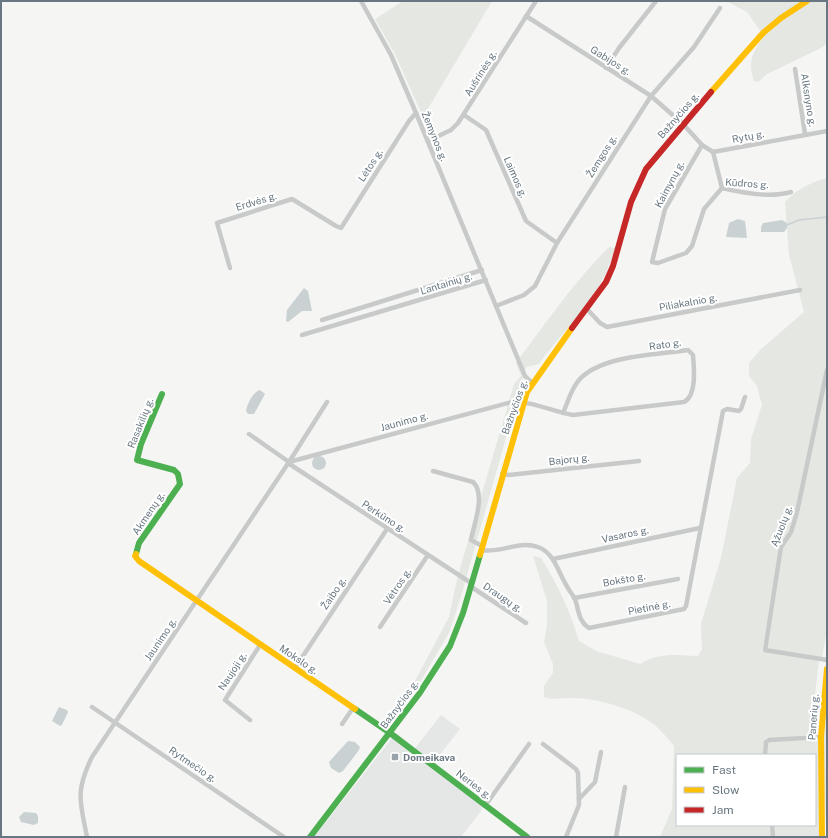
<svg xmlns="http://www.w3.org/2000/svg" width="828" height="838" viewBox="0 0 828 838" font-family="'Public Sans',sans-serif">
<rect width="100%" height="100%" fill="#f5f5f4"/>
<polygon fill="#e5e7e7" points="441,715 460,729 434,762 484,801 481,811 461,837 314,837 396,733 415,748"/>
<g fill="#e4e7e2">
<polygon points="403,1 492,1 423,117 395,54 375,19"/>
<path d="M726,1H827V43L821,48L767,74L758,82L754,81C747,61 753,52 764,36L747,12Z"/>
<path d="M827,178V366L809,445L804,480L789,530L780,547L762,651L819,661L814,703L820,707L818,734L766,739L763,745L764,755H677V825H770L772,837H660L672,809L674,746C670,741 665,735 660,730C641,710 601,699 574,698C563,697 555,701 544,697V686L553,673V664L544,642L547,625V601L533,556L541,558C559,587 569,609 579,641L596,651L640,664C660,652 675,655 698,656L702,650L701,624L721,558L737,478L750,463L751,439L762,405L757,386L749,376V363L761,349L804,312L789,255L785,202C795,190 812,182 827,178Z"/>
<path d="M609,247L615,248C603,295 567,325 539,364L526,367L460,600L449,633L413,694L384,729L381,727L416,679L449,617L458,575L514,384L521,376L516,363C545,324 574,282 609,247Z"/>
<polygon points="827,375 827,630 822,658 767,648 782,548 798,512"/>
<polygon points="827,699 827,837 823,782 823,747"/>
<polygon points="814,738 819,740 820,837 775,837 773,825 815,825 815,755 767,755 767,743 770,741"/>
</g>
<g fill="#cad1d3">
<polygon points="738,219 745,221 747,238 726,237 729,223"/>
<polygon points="782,220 787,223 787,228 784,232 761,232 761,227 763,223"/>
<polygon points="304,288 308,291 312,311 302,311 288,322 286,321 287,310"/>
<path d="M260,390L265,394L254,414H248L246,411C247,404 253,392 260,390Z"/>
<circle cx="319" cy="463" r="7"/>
<polygon points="59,707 67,710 68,712 62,725 60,726 52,721"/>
<polygon points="348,741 355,742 360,747 359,750 343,771 339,773 331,768 329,762"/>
<polygon points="24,812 36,813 38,816 38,823 34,825 21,822 19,817"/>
</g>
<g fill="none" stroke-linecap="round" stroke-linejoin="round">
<polyline stroke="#cad1d3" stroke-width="1.5" points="787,225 799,220 827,217"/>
<g stroke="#c8caca" stroke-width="4.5">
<polyline points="361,1 391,55 416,113 525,376 532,383"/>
<polyline points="526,16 651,96 683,124 702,145 713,152 827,131"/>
<polyline points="606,68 619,48 656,1"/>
<polyline points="795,69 805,134"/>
<polyline points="464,115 486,130 526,221 557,243"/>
<polyline points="428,141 451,130 458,123 536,1"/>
<path d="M702,145L665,209L652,262L658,263L686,253L692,246L704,209L722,188C744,193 769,198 791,192"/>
<polyline points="713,152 722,188"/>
<polyline points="230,268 217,223 292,199 336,226 341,228 409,121 416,113"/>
<polyline points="496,306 524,295 535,286 557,243 651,96 694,47 720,8"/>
<polyline points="587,309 600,323 607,327 800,290"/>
<polyline points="322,320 482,270"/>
<polyline points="302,335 486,280"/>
<polyline points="827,370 797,512 791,532 781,547 765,650 827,660"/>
<path d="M249,434L289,462L512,402C533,401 553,412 573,415L684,402C697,396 694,367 693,355L688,350C657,355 601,355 579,380C571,389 568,402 563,413"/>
<polyline points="288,463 471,583"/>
<path d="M433,471L473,482C486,494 474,524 471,540L482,546"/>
<polyline points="502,474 509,475 639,461"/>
<path d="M481,550C500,554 518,540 538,547C555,553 559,575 568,588C570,592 573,595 575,599C579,610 578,621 589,628L684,609L686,606L723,411L727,409L739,411L741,409L745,397"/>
<polyline points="553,559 700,528"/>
<polyline points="470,586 526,623"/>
<polyline points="574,598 678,579"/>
<polyline points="380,627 428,555"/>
<polyline points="295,668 387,529"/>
<polyline points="92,707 284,837"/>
<polyline points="250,720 225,700 260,645"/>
<polyline points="342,724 353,708"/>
<polyline points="543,744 576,769 578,773 579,805 566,837"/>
<polyline points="765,755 766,742 769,740 821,737"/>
<polyline points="579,799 595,782 601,752"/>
<polyline points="485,806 529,744"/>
<polyline points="772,825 773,837"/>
<path d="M87,837C80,801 75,792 92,757L289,462L327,402"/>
<polyline points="616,837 625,787"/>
</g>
<g stroke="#4caf50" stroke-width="6">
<polyline points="136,554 139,543 180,484 178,474 174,470 137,460 141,444 162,394"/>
<polyline points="355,709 390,733 527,837"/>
<polyline points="310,837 419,694 450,646 463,613 480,555"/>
</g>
<g stroke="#ffc107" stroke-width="6">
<polyline points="711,92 763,33 781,18 807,1"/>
<polyline points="136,554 135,556 139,561 355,709"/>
<polyline points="480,555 527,392 572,328"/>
<polyline points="822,837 821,737 827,669"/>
</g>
<polyline stroke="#c62828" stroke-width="6" points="572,328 606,282 613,266 631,202 646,169 711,92"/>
</g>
<rect fill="#99a3a9" stroke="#fff" stroke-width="1.5" x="391" y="753" width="8" height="8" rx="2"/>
<g text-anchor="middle" stroke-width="4" stroke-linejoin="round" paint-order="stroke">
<g font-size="10" fill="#687781" stroke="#fff">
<text transform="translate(611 60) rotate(32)" y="4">Gabijos g.</text>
<text transform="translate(480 73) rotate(-58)" y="4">Aušrinės g.</text>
<text transform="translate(809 100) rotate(81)" y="4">Alksnyno g.</text>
<text transform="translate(678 115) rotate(-49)" y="4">Bažnyčios g.</text>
<text transform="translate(435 136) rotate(68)" y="4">Žemynos g.</text>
<text transform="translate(748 136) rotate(-11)" y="4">Rytų g.</text>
<text transform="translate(601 156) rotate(-58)" y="4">Žemgos g.</text>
<text transform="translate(370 165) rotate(-57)" y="4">Lėtos g.</text>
<text transform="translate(516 177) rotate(66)" y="4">Laimos g.</text>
<text transform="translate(747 183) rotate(4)" y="4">Kūdros g.</text>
<text transform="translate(669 184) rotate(-62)" y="4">Kaimynų g.</text>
<text transform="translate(256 201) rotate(-17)" y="4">Erdvės g.</text>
<text transform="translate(446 283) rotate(-17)" y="4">Lantainių g.</text>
<text transform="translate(688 302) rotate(-10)" y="4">Piliakalnio g.</text>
<text transform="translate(665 344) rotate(-8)" y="4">Rato g.</text>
<text transform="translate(514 407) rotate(-70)" y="4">Bažnyčios g.</text>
<text transform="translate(404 421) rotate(-15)" y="4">Jaunimo g.</text>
<text transform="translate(140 423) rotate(-68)" y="4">Rasakilių g.</text>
<text transform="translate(569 459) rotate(-6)" y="4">Bajorų g.</text>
<text transform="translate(148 513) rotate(-56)" y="4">Akmenų g.</text>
<text transform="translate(384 516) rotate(33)" y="4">Perkūno g.</text>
<text transform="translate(781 526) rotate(-69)" y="4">Ąžuolų g.</text>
<text transform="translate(625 534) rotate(-12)" y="4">Vasaros g.</text>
<text transform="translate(624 579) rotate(-10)" y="4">Bokšto g.</text>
<text transform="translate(397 586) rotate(-56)" y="4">Vėtros g.</text>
<text transform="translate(333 593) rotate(-56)" y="4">Žaibo g.</text>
<text transform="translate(503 597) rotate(34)" y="4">Draugų g.</text>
<text transform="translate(649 607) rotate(-11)" y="4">Pietinė g.</text>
<text transform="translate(160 639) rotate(-56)" y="4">Jaunimo g.</text>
<text transform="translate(299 659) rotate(34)" y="4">Mokslo g.</text>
<text transform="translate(232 671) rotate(-57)" y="4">Naujoji g.</text>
<text transform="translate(399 704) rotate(-54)" y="4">Bažnyčios g.</text>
<text transform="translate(813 717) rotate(-86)" y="4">Panerių g.</text>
<text transform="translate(193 764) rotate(34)" y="4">Rytmečio g.</text>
<text transform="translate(474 784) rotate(37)" y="4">Neries g.</text>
</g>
<g font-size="10" font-weight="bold" fill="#687781" stroke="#fff" text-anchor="start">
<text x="403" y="761">Domeikava</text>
</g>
</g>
<rect width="828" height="838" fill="none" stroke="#687781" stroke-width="4"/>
<rect x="676" y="754" width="140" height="72" fill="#ffffff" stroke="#c3c9cd"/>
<rect x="684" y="767" width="20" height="6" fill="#4caf50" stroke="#c3c9cd"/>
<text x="712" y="774" font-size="12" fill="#687781">Fast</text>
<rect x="684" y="787" width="20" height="6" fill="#ffc107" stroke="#c3c9cd"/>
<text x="712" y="794" font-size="12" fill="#687781">Slow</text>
<rect x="684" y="807" width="20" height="6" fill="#c62828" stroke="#c3c9cd"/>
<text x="712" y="814" font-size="12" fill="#687781">Jam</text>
</svg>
